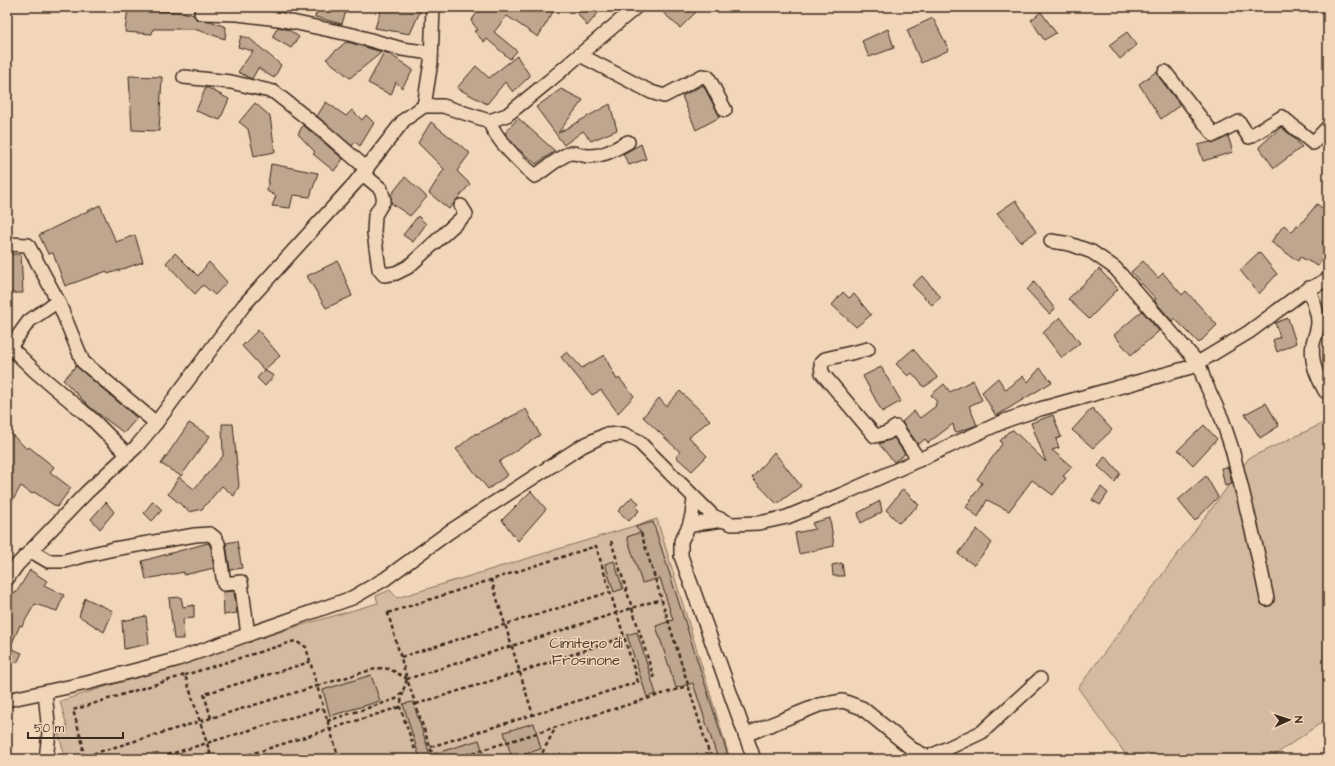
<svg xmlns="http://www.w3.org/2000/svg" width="1335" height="766" viewBox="0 0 1335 766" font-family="'Architects Daughter',sans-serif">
<rect width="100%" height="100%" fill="#f2d6b9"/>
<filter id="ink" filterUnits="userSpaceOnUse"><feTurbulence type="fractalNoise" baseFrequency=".025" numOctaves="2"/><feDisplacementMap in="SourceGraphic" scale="8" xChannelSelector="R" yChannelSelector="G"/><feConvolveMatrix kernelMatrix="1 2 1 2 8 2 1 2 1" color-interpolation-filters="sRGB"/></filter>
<g filter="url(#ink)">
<g fill="#d4baa0" stroke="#88725f">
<polygon points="1328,421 1328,718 1269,759 1129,759 1078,688 1249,458"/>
<polygon points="657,519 730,759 66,759 58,733 68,730 60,701 302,625 378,603 376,596 390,590 397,598"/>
</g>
<g fill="#bfa68e" stroke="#3b2a1e">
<polygon points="128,7 157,7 156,11 182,12 194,15 197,20 210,21 226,27 225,39 194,29 153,29 152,34 125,32"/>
<polygon points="317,7 347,7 342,24 315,17"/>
<polygon points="382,7 422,7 410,34 375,28"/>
<polygon points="481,7 547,7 553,12 538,37 507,16 494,32 517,51 510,59 487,39 484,42 474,31 478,30 471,21"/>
<polygon points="573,7 603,7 587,26"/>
<polygon points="657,7 701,7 680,28"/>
<polygon points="1041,12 1056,33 1044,40 1031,20"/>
<polygon points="933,18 949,50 921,63 907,30"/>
<polygon points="278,27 289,30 299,37 291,48 272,37"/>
<polygon points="888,29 894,48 869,57 862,41"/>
<polygon points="1127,32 1137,45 1120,59 1109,45"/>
<polygon points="241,36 249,38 281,65 274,78 258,68 252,79 238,72 253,51 238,47"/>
<polygon points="346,42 351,43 382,52 350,78 326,59"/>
<polygon points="384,52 390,54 413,70 402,88 396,82 391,95 368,83"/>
<polygon points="517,56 530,76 513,92 505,82 487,104 457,88 476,66 489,78"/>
<polygon points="1157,71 1159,77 1180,105 1161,119 1139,84"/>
<polygon points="129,76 162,77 159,131 132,130"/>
<polygon points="703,85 720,117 696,130 682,96"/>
<polygon points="206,87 229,99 220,120 196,111"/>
<polygon points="561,89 583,100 558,133 610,104 617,130 591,141 583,131 564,145 536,107"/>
<polygon points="326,102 346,116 352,110 362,120 366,115 374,123 360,146 355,142 352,146 317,116"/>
<polygon points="255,103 270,116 275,152 254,156 248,129 239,122"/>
<polygon points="518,118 555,151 536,164 516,147 505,133"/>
<polygon points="431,122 470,153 457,171 470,184 449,209 429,193 444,169 418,143"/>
<polygon points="303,125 343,159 334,171 313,154 315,152 298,134"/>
<polygon points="1281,127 1293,137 1302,147 1274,168 1259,147"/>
<polygon points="1228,136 1233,152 1203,161 1198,145 1210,142 1214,143 1217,142"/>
<polygon points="641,144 646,159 629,165 623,154"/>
<polygon points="271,164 318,173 310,197 293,195 290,208 272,206 276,196 267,191"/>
<polygon points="405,177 427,197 410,216 391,203 391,195"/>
<polygon points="1016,200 1036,232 1021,242 997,213"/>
<polygon points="1328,202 1328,235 1322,242 1328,246 1328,250 1318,266 1300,257 1298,261 1271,242 1284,225 1292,232 1297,225 1299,226 1317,204 1322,208"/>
<polygon points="100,205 116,242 135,235 143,262 108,274 107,271 65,286 53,253 48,254 39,235"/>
<polygon points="418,216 426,224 413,242 403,235"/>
<polygon points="1259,252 1277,274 1259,294 1240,270"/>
<polygon points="175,253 198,276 209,262 227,282 215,295 203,285 195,294 166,263"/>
<polygon points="7,254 21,254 23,293 7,293"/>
<polygon points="338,261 352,296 326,308 307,276"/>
<polygon points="1143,261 1158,278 1163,273 1182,295 1186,291 1217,325 1199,343 1174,318 1172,321 1154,300 1156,299 1131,272"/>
<polygon points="1099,269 1118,289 1089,319 1068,299"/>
<polygon points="922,276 941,297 932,305 912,285"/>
<polygon points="1034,282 1055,309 1049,314 1027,290"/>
<polygon points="843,292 849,298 854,294 871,315 856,327 832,305"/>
<polygon points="1142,311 1159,331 1131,355 1114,335"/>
<polygon points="1060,317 1080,343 1062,358 1043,333"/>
<polygon points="1288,318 1296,343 1277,352 1273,340 1280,337 1275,323"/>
<polygon points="258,330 280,356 264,370 242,346"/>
<polygon points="913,349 938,378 924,387 912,373 908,376 896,364"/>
<polygon points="567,352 582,368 604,355 617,380 619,378 634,396 618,413 601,390 592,395 561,357"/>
<polygon points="76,366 137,418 124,433 91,408 63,380"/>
<polygon points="881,367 901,401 882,412 863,376"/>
<polygon points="1040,368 1052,382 996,416 982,392 998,378 1006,390 1023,376 1028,382"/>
<polygon points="264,370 274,376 265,386 257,378"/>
<polygon points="973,380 982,400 969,406 977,425 955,433 953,424 928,443 925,439 919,444 917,443 902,422 914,411 920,418 936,406 935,404 937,402 931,395 944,384 950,392"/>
<polygon points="680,391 710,420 689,437 707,456 692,471 676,457 680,452 643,417 659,398 666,406"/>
<polygon points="1266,403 1279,426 1260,438 1245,414"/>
<polygon points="1092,408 1112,430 1093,448 1072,430"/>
<polygon points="526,409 540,435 499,462 508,475 488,489 456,449 476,433 477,434"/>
<polygon points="1053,415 1061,437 1056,439 1059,448 1052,450 1072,467 1063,476 1066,478 1053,495 1032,480 1009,511 987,500 978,517 966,507 982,483 977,479 1002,444 1000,441 1008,432 1013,430 1046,462 1031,423"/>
<polygon points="189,423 210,436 181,476 161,464"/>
<polygon points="222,424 233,424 239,486 234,496 222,486 202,509 190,512 168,494 179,477 194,489 223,456"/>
<polygon points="1204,425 1217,439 1193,465 1178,450"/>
<polygon points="7,430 27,449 29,447 54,467 50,472 71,488 57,507 34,492 32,494 21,486 7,510"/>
<polygon points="894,438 905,454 894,462 879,444"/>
<polygon points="774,452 801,486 777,504 752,478"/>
<polygon points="1105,456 1120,473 1115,482 1098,466"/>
<polygon points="1228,467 1232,484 1225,486 1221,468"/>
<polygon points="1206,476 1218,497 1195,521 1178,500"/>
<polygon points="1101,487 1108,493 1100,505 1092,500"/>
<polygon points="903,489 919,505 899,523 886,510"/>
<polygon points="531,491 546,509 518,541 502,520"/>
<polygon points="632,497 639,503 636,507 639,511 629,521 618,511"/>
<polygon points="153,501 162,510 152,521 144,513"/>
<polygon points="880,501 882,512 861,523 858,513"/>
<polygon points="106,502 114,512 100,529 91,519"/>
<polygon points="830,518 834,546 799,554 795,533 815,529 812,523"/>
<polygon points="653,522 729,759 718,759 693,683 676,688 656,626 673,620 660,578 642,583 627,537 641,532 635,527"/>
<polygon points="977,529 992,543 974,565 958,554"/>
<polygon points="237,541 242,568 230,570 226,543"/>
<polygon points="208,543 211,547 214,568 184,575 184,572 146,579 142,561"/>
<polygon points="614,561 623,589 614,592 605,564"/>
<polygon points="842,563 844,576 833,576 832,565"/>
<polygon points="30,570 47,581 44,585 64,595 57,611 35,604 22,626 20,625 10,648 22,653 17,663 7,658 7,602 14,592 16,593"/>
<polygon points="234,591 237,613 224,615 223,592"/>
<polygon points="181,597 183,607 194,605 194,618 183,619 184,639 174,639 169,598"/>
<polygon points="85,598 113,611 104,632 79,616"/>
<polygon points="146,616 149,644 124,649 122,621"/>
<polygon points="637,632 656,694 647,697 627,635"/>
<polygon points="371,675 380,701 330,716 323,690"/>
<polygon points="413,702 430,755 479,740 485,759 420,759 403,704"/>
<polygon points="534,723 541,749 512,758 504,732"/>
</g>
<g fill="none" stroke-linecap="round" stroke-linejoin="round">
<g stroke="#3b2a1e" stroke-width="16">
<g id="minor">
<polyline points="201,13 238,14 278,19 353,35 402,49 431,53"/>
<polyline points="580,55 651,92 664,96 702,76 708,77 725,110"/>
<polyline points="1165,72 1214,135 1239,122 1249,137 1282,117 1313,143 1328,127"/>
<polyline points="184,77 231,82 274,92 322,130 367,169"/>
<polyline points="424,106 431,62 433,7"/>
<path d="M489,121C497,141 519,162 535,176C543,171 564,153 572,153C577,153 582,155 587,156C603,157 615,149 628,142"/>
<polyline points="363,174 381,189 384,200 375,215 374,233 379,269 384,275 396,273 408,267 466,214 461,206"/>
<polyline points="1051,241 1070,244 1092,252 1115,268 1199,364 1204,380 1222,419 1232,449 1257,551 1267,599"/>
<polyline points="7,244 28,245 58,301"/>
<path d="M1309,288C1312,299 1318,311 1318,322C1318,329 1315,336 1313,343C1310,361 1317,376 1325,391L1328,390"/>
<polyline points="7,346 10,347 36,372 93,420 128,455"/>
<polyline points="868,349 825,359 821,363 822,373 875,436 887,433 896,427 919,460"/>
<polyline points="7,351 29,321 58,301 83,362 156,423"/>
<polyline points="694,499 692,515 689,526 681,541 681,556 754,759"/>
<polyline points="689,526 702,523 723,520"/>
<polyline points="31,551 48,561 65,561 83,556 114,549 195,535 210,534 215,538 218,543 224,584 241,582 248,635"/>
<polyline points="7,579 17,565 87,492 136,447 156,423 244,305 355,183 404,120 424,106 443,106 489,121 507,115 549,81 636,7"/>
<polyline points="45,692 49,733 46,759"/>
<polyline points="7,700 87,683 175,660 352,598 385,579 449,532 582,446 605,435 623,434 638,441 713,516 732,524 759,523 787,517 843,494 1007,420 1040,409 1191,367 1249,332 1300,294 1328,279"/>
<polyline points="745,735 819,705 843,701 862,708 912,749 932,759"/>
<polyline points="929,757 982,732 1040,679"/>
</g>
</g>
<g stroke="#3b2a1e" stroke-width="2.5" stroke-dasharray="4 3" stroke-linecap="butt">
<polyline points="641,533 711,759"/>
<polyline points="611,541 654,678"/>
<polyline points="491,579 533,715"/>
<polyline points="388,613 596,546 638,682 430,747"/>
<polyline points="401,657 610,592"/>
<polyline points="403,692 400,707 415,750"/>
<polyline points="416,704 520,672 624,637"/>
<polyline points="211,718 204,694 310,662"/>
<polyline points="327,721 396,699 403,691 407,679 387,610"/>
<polyline points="82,757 83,745 73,710 185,675 212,759"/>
<polyline points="83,759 82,757 317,686 306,647 295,641 185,675"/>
<polyline points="154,759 323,708"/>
<polyline points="235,759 400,707"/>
<polyline points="339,759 317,686 371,670 381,668 390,669 407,679"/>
<polyline points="434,759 407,679 661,599"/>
<polyline points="453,759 688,686"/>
<polyline points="539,759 556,727"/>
</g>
<use href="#minor" stroke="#f2d6b9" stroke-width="13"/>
</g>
</g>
<g text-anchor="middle" stroke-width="3" stroke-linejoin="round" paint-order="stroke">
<g font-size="15" fill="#524032" stroke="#f2d6b9">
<text x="586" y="648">Cimitero di<tspan x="586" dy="17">Frosinone</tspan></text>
</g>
</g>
<rect width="1335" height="766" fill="none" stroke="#f2d6b9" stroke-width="24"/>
<rect x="12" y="12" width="1311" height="742" fill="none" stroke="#3b2a1e" stroke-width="1.5" filter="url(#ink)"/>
<g transform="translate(1289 720) rotate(87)" stroke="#f2d6b9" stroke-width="3" paint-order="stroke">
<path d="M0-3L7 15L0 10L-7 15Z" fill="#3b2a1e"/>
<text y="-6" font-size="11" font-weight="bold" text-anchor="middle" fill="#3b2a1e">N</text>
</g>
<path d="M28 732v6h95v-6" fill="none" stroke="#3b2a1e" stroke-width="2"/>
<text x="34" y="732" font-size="12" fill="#3b2a1e" stroke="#f2d6b9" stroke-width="3" paint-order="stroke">50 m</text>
</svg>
